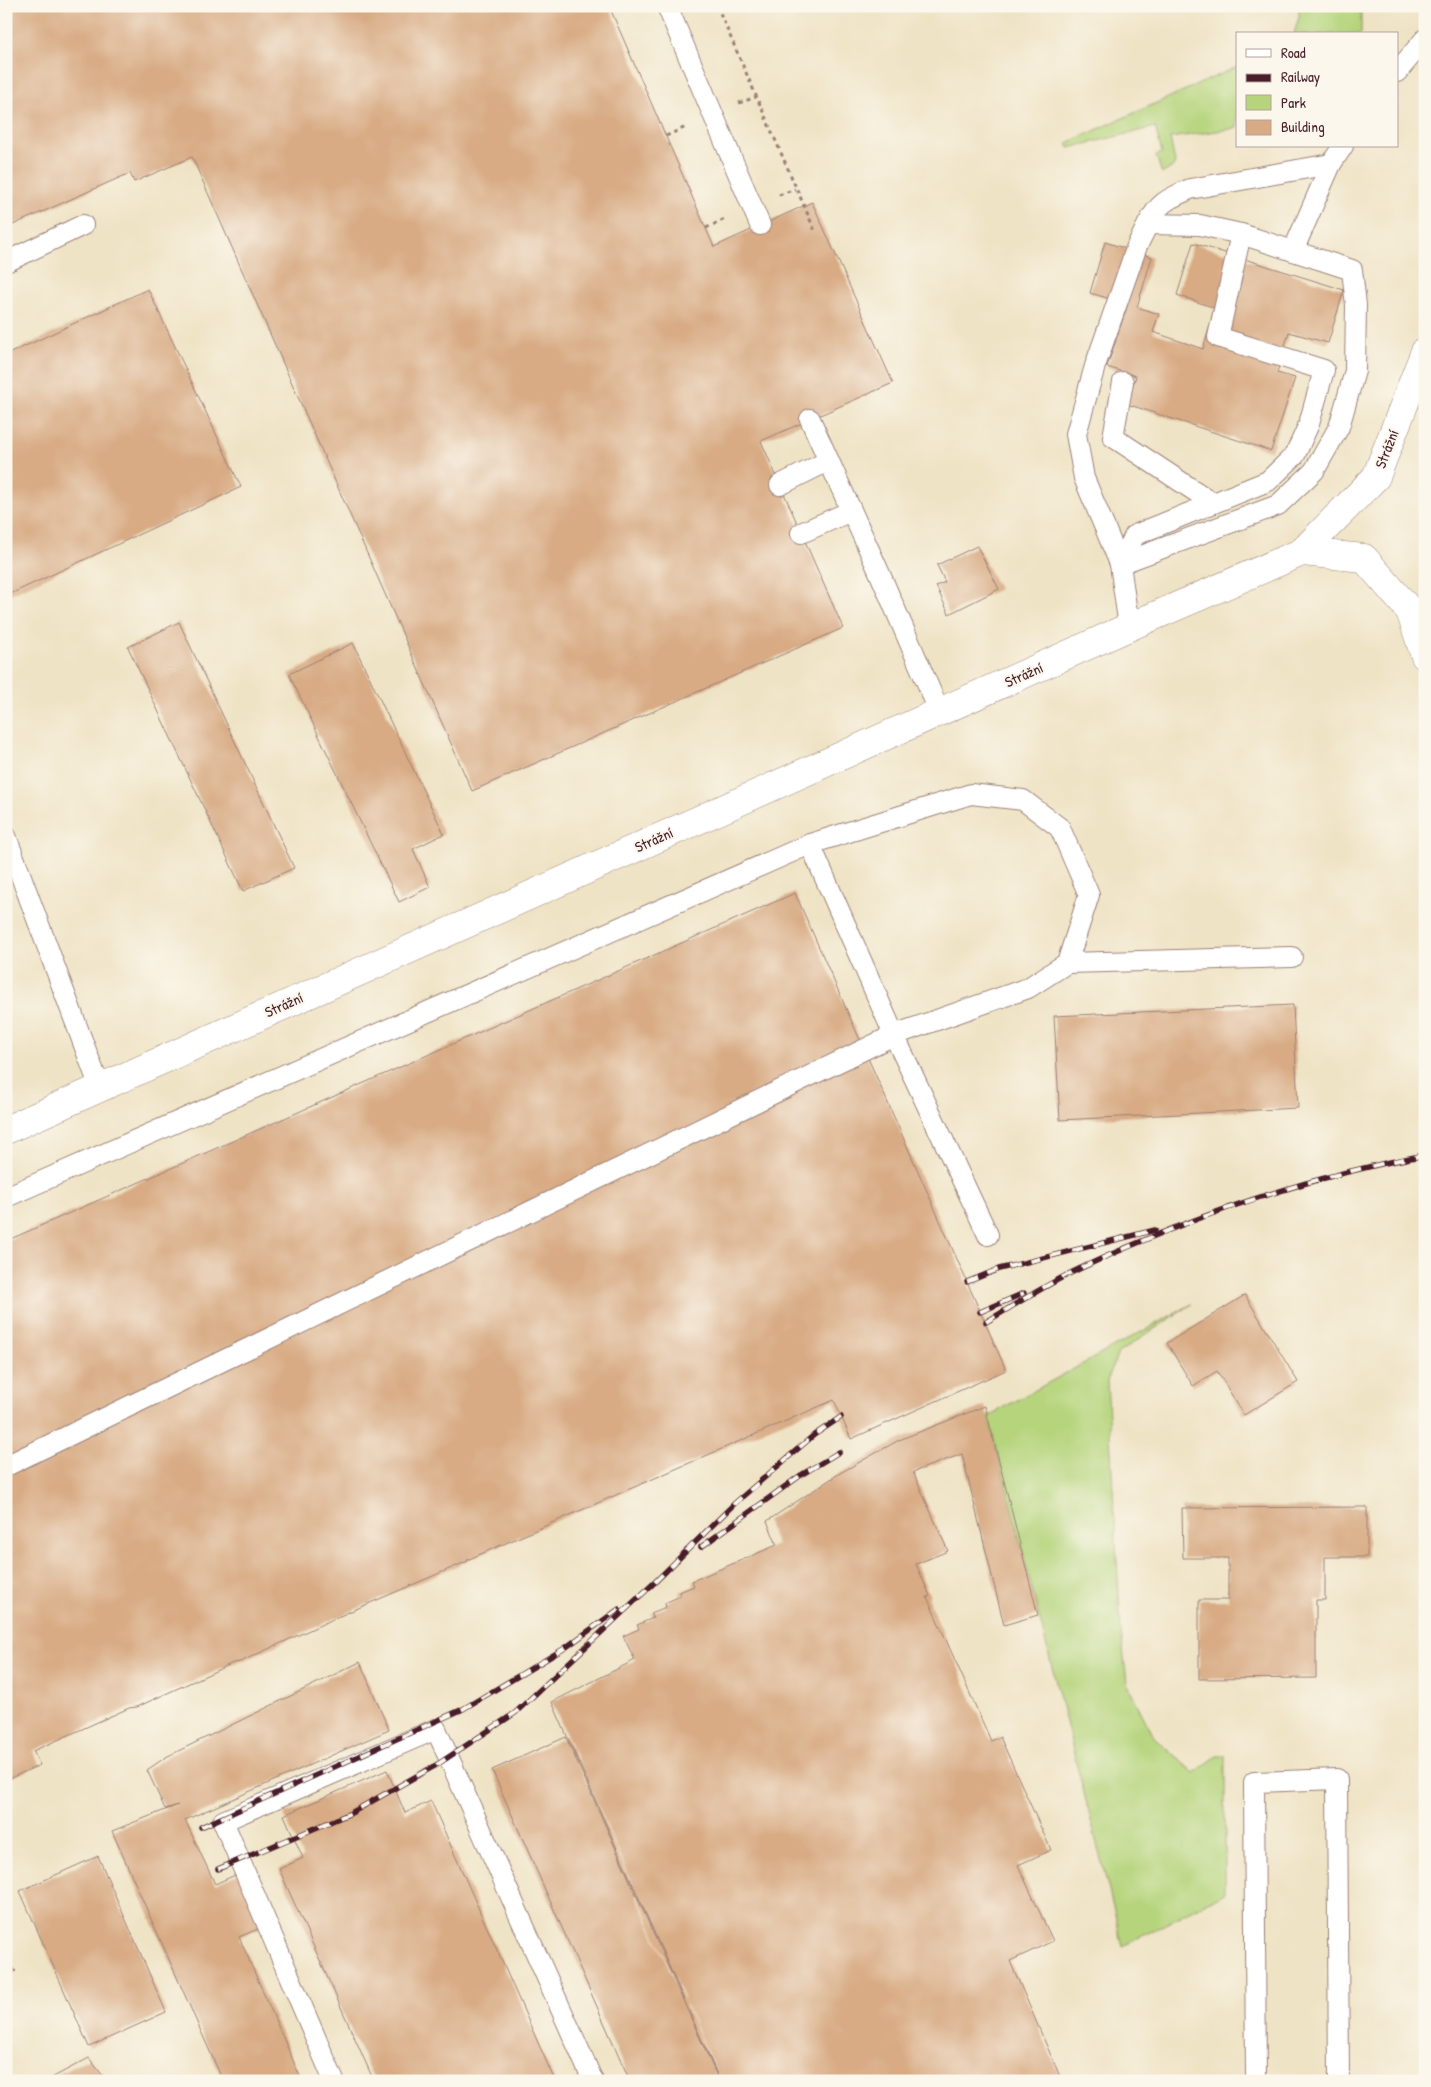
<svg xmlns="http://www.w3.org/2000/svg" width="1431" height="2087" viewBox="0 0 1431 2087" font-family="'Patrick Hand',sans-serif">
<rect width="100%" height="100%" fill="#fbf7ec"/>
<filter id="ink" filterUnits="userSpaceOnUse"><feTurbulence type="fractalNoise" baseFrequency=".02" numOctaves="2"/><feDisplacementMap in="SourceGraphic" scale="10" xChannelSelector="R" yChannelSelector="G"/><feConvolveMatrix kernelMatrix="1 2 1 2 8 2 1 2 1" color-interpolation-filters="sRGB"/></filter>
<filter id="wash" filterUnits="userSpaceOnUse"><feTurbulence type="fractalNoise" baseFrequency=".0096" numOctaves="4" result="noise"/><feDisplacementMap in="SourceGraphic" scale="20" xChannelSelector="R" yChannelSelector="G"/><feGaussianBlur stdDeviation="1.12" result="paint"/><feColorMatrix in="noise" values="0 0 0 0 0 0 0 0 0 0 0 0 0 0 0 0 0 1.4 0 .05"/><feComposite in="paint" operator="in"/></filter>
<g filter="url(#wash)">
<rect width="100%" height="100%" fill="#efe3c5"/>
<g fill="#b5d47b" stroke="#807a53">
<polygon points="1299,6 1361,6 1361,34 1294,34 1299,17"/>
<polygon points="1237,67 1237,128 1170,138 1175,162 1174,166 1162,174 1156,155 1162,153 1155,127 1069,148 1067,143"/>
<polygon points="1192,1304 1118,1353 1107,1381 1121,1632 1127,1683 1153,1736 1194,1773 1217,1756 1225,1756 1225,1893 1123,1946 988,1416"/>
</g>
<g id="blocks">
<g fill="#d8ab84">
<polygon points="6,6 609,6 714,247 812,202 893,383 761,441 843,628 472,791 192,157 134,182 130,173 6,228"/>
<polygon points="1105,242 1152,257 1137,307 1159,314 1153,332 1203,349 1215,308 1177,295 1193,243 1344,290 1328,343 1289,332 1277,373 1295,378 1271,451 1127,404 1136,376 1107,367 1128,304 1090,293"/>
<polygon points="148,289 241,487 6,596 6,355"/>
<polygon points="977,546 999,589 949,614 936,586 945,582 937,565"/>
<polygon points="179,622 294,868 243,891 128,647"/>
<polygon points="353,643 444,834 413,849 430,887 399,902 289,674"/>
<polygon points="795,893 1006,1370 851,1439 834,1400 467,1560 468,1561 342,1615 240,1662 233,1663 137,1707 129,1708 33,1751 40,1765 6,1780 6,1241"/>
<polygon points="1293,1005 1298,1108 1060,1120 1054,1016"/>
<polygon points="1245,1295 1298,1382 1244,1415 1217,1371 1193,1386 1167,1343"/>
<polygon points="985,1406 1038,1615 1004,1625 962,1454 913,1472 948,1551 916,1564 930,1596 927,1597 991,1741 1000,1737 1051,1850 1018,1865 1053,1941 1010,1961 1062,2081 720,2081 552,1702 635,1660 623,1636 639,1629 637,1625 653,1618 651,1613 666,1607 665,1603 680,1596 679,1592 694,1586 692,1581 777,1545 767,1521 840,1473 899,1440"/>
<polygon points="1367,1507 1367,1557 1325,1557 1325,1600 1316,1600 1316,1678 1199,1679 1199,1600 1228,1600 1228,1558 1183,1558 1182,1508"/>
<polygon points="360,1662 389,1730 185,1820 215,1884 242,1872 265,1926 239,1937 302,2081 223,2081 112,1831 178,1805 165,1809 147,1770 166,1757"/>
<polygon points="566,1737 719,2081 630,2081 492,1770"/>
<polygon points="387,1770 405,1813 431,1801 555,2081 374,2081 279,1869 303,1858 284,1815"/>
<polygon points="98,1856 166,2012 89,2047 20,1891"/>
<polygon points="6,1960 16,1971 6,1977"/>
<polygon points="89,2058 107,2081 46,2081"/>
</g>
</g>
</g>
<g filter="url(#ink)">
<use href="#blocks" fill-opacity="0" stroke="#9c8178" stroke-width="1"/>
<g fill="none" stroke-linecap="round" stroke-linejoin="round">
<g stroke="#9c8178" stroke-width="22">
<g id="service">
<polyline points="667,6 760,225"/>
<polyline points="1397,72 1425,39"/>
<polygon points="1148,224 1200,225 1241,234 1352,270 1356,305 1355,371 1339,427 1314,471 1278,505 1120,564 1084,478 1076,434 1095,366 1137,246"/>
<path d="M1148,224C1159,202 1168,199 1190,189L1331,164L1343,146"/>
<polyline points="1293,251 1331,164"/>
<polyline points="6,262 83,225"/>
<polyline points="1123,382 1113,437 1213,503"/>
<polyline points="810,419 880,574 940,713"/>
<polyline points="780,485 828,461"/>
<polyline points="801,533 851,511"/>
<polyline points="1129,627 1120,564 1135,535 1268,481 1295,455 1309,424 1324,370 1218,337 1241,234"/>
<polyline points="6,836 100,1088"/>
<polyline points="810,844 894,1035 988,1235"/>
<polyline points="1067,963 1292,957"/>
<polyline points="6,1197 810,844 971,794 1023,800 1060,828 1089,895 1067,963 1028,988 894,1035 6,1466"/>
<polyline points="334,2081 223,1821 436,1729 593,2081"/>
<polyline points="1256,2081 1254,1782 1337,1779 1339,2081"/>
</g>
</g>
<g stroke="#9c8178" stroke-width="29">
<g id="minor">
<polyline points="1425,351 1376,477 1302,552 1364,558 1410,611 1425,656"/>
<polyline points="6,1130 1129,627 1302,552"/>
</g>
</g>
<g stroke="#9c8178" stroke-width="3" stroke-dasharray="4 4" stroke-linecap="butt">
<polyline points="717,6 815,231"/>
<polyline points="739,103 756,97"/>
<polyline points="666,136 686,127"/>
<polyline points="779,195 795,189"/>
<polyline points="706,228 725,219"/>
</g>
<use href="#service" stroke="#fff" stroke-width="20"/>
<use href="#minor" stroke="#fff" stroke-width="28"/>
<g stroke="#4a1f2b" stroke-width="5.5">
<g id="rail">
<polyline points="967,1282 999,1269 1155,1230"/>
<polyline points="980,1312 1024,1293"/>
<path d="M986,1322C1016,1304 1047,1284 1079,1269C1188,1218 1306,1177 1425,1155"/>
<polyline points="701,1547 801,1475 839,1452"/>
<polyline points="201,1827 463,1709 565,1648 619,1609"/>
<polyline points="218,1869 351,1813 438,1764 515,1713 654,1583 735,1503 814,1435 841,1417"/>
</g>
</g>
<use href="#rail" stroke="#fbf7ec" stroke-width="4" stroke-dasharray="11" stroke-linecap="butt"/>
</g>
</g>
<g text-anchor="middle" stroke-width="4" stroke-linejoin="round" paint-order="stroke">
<g font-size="15" fill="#4a1f2b" stroke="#fbf7ec">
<text transform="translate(1387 449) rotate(-69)" y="5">Strážní</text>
<text transform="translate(1024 675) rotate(-24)" y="5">Strážní</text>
<text transform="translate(654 840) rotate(-24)" y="5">Strážní</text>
<text transform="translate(284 1005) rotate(-24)" y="5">Strážní</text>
</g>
</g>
<rect width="1431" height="2087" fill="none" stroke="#fbf7ec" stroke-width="25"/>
<rect x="1236" y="32" width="162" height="115" fill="#fbf7ec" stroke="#b4a19f"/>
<rect x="1246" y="49" width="25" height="8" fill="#ffffff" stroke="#b4a19f"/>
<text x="1281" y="58" font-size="15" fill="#4a1f2b">Road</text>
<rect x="1246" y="74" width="25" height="8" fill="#4a1f2b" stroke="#b4a19f"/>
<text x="1281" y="82" font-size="15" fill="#4a1f2b">Railway</text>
<rect x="1246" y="95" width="25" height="15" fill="#b5d47b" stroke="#b4a19f"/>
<text x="1281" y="108" font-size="15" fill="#4a1f2b">Park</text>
<rect x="1246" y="120" width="25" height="15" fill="#d8ab84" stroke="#b4a19f"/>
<text x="1281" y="132" font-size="15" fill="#4a1f2b">Building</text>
</svg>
